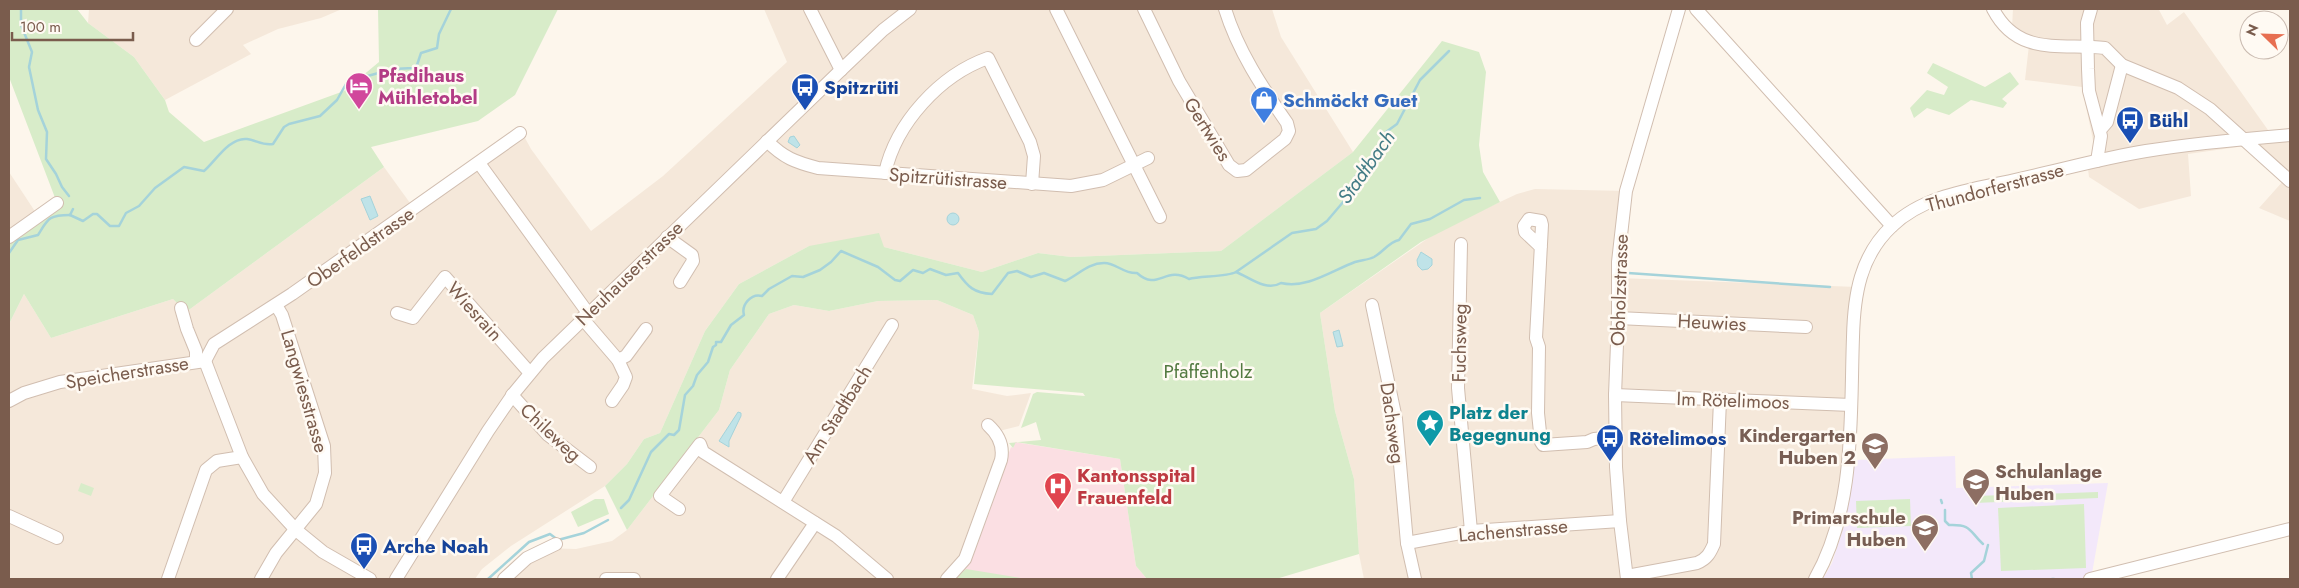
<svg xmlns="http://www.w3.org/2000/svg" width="2299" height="588" viewBox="0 0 2299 588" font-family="Jost,sans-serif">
<rect width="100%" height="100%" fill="#fdf6ec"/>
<g fill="#f5e8da">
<polygon points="89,9 342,9 321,18 278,29 243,45 251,54 165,100 134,57 88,23"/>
<polygon points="764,9 1272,9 1281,37 1353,152 1221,251 1071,257 1038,253 982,272 884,247 809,246 739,284 705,331 660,433 644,439 627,464 605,486 511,546 482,569 475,579 9,579 9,324 24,294 51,338 173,299 186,312 384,167 410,203 519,127 531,149 591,231 663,176 787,62"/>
<polygon points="2013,9 2159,10 2167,25 2184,12 2268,130 2270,143 2290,141 2290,221 2259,208 2284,180 2245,146 2188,154 2191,196 2139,209 2089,177 2088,169 2095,150 2082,87 2025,80 2029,45 2012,28"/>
<polygon points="9,172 38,216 9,237"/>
<polygon points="1535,189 1626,191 1618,278 1857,287 1846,476 1815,579 1364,579 1359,554 1354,479 1335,411 1320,313 1440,230 1517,194"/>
<polygon points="937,300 973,315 979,332 972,389 1007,396 1031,393 1019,426 999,431 1002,438 952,579 501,579 543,548 576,549 612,541 627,530 719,410 730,370 769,314 794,305 829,311 878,301"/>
</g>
<polygon fill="#f3e8fa" points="1955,456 1956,488 2108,483 2091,579 1823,579 1832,563 1845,523 1855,460"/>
<polygon fill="#fbdfe3" points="1015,442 1120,459 1136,566 1147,579 953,579 970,561 1011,447 1013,448"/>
<g fill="#d8ecc9">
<polygon points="9,9 77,9 88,23 134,57 165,100 169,112 204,142 344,91 379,62 378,9 558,9 515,95 478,121 371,147 384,167 186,312 173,299 51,338 24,294 9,324 9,242 57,203 9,77"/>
<polygon points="1442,41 1479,52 1486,72 1479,145 1483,172 1500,202 1421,242 1320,313 1335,411 1354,479 1359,554 1276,579 1147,579 1136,566 1120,459 1016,442 1013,448 1009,443 1041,440 1036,422 1021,428 1033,394 1037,392 1085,396 1083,393 974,384 979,332 973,315 937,300 878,301 829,311 794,305 769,314 730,370 719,410 627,530 605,486 627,464 644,439 660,433 705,331 739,284 809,246 879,233 884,247 982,272 1038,253 1071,257 1221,251 1353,152"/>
<polygon points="1933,63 1985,87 2010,72 2019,84 2002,99 2007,103 2003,108 1971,100 1949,115 1927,108 1914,118 1910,108 1927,90 1944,95 1948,87 1927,73"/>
<polygon points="81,483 94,488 91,496 78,491"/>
<polygon points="2098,492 2098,498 1975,503 1975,496"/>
<polygon points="595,499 604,499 609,514 578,527 571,512"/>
<polygon points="1910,499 1911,526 1857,528 1856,501"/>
<polygon points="2084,504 2086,568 2001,571 1998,508"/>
<polygon points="966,569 1027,579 954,579"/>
</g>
<g fill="#bfe3e8" stroke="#a5d3da">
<polygon points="794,136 800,145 797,148 788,142 790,137"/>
<polygon points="370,196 378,216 370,220 361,199"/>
<circle cx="953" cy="219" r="6"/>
<polygon points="1421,252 1432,259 1432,265 1428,269 1422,270 1418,266 1417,260"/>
<polygon points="1339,330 1343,346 1337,347 1333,332"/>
<polygon points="738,412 741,413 741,416 729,441 729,447 719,441"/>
</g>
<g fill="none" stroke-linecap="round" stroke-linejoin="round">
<g stroke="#a5d3da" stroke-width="2.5">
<polyline points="21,9 21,25 32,52 29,67 38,110 47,132 46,159 56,174 62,187 69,196"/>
<path d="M70,215L83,221L93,214H97L110,226H119L126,213L139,206L155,188L184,167L204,171C215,162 229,137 247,139C256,140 263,146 273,144L284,127L289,124L320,116L337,100L346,84L353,80L393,69L413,68L417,65L421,53L437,48L439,34L451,9"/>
<polyline points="70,215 73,209"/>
<path d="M9,253L18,240L38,235C48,219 48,215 70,215"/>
<polyline points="1236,272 1292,233 1316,229 1327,221 1344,201 1355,177 1374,160 1386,132 1397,124 1420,80 1449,51"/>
<polyline points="1628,273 1830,287"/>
<polyline points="1941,500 1942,503"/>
<path d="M621,508L629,500L651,452L669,434L674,435L679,430L685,395L693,386L697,375L708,362L713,347L716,345V342H721L731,325L744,315C741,305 751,293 762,296L769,289L792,276L803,277L820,270L831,262L841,251L878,267L895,280L900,281L913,270L923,273L930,269L946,275L958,273C968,287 974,293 992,294L1008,273L1017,271L1031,277L1044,273L1065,281C1078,275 1088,263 1104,263C1117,263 1123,274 1137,273C1158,292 1165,265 1189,279C1200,276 1227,277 1236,272C1249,277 1266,292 1281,283C1307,289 1331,271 1355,262C1361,260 1368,260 1374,257C1383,252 1389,242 1399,240L1411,224L1430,219L1464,200L1480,198"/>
<path d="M1945,510V521L1949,525C1972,524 1969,531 1983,544"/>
<polyline points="488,579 529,542 550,534 558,540 584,533 608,520"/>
<polyline points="1972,579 1971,573 1984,561 1988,545"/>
<polyline points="2052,579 2054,579"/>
</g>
<g stroke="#d1beb0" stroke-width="14">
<g id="minor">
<polyline points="810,9 841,70"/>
<polyline points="1056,9 1160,217"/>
<path d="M1144,9L1179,81L1229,165L1237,171L1246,170L1285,139L1289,131L1287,123C1262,87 1238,51 1225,9"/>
<polyline points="1696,9 1892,226"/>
<path d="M1993,9C2018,57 2061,43 2105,48L2122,65L2178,88L2210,109L2290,181"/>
<polyline points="2091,9 2087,23 2088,69 2089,91 2101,136 2097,161"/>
<polyline points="196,40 227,9"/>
<polyline points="2100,130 2107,122 2122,65"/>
<path d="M767,141C784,158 795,162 818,168L1071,186L1103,180L1148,158"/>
<polyline points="479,163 588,313"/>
<path d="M885,173C896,123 940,75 988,58L1030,142L1034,156L1032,184"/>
<polyline points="9,237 57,203"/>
<polyline points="667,237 692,255 693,261 680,282"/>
<polyline points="1461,244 1458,388 1471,531"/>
<polyline points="1541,247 1525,232 1524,226 1529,219 1541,221 1542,225 1536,338 1539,347 1538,413 1541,442 1543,445 1587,442 1594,439 1615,437"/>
<polyline points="1372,305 1396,419 1407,543 1415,579"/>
<polyline points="181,308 187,329 196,351 196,361"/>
<polyline points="397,313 413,318 445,277 530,373"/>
<polyline points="582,318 618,360 626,356 646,329"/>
<polyline points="1618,318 1806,327"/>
<polyline points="205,361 214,344 292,294 520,133"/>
<polyline points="205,361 242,457 263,494 296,530 323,552 370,579"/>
<polyline points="512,395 548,435 590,467"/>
<polyline points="1615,395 1851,405"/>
<polyline points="9,401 24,393 60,382 205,361"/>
<polyline points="612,401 623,385 626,377 618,360"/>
<polyline points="783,502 892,325"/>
<polyline points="679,509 660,496 700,444 703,452 836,536 887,579"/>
<polyline points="9,516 57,538"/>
<polyline points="1407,543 1471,531 1620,521"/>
<path d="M1627,576L1697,563C1707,559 1710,553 1714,544L1720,400"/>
<polyline points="168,579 206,470 217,461 242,457"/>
<polyline points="261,579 276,553 316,504 325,473 324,446 282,315 276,305"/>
<polyline points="396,579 488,431 514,393 543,358 841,70 883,30 910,9"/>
<polyline points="504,579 527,558 556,544"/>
<polyline points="606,579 634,579"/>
<polyline points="777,579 815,523"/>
<path d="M947,579L965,559L1001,460C1004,446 999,435 988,425"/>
<polyline points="1627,579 1620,521 1616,467 1615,395 1618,318 1618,262 1626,191 1679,9"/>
<path d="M1815,579C1856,507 1850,417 1853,337C1854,295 1860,256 1892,226C1925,194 1976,189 2019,179C2061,170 2103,158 2146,151C2194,143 2242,139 2290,135"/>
<polyline points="2090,579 2290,529"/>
</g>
</g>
<use href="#minor" stroke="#fff" stroke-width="12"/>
</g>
<defs>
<g id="hotel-pin" transform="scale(1.4375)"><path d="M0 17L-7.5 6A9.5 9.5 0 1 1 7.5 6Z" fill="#d1479c" stroke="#fffaf3"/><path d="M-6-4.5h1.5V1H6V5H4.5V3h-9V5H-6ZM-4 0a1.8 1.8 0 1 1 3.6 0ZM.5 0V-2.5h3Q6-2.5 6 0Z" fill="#fff"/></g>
<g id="bus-pin" transform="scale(1.4375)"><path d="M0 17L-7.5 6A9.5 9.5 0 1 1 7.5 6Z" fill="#1a4fb4" stroke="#fffaf3"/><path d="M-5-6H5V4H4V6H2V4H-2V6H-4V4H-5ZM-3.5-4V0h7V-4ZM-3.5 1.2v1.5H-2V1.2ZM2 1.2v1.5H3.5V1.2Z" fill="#fff"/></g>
<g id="shop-pin" transform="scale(1.4375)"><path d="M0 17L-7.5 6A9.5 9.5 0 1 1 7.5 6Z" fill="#3f7fe0" stroke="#fffaf3"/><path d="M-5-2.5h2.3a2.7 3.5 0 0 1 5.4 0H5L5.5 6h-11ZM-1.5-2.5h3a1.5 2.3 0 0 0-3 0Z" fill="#fff"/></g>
<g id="sight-pin" transform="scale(1.4375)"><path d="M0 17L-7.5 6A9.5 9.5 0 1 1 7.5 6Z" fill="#0f9aa8" stroke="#fffaf3"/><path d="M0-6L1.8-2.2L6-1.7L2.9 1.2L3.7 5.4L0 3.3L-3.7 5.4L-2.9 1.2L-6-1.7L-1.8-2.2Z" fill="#fff"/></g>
<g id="school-pin" transform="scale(1.4375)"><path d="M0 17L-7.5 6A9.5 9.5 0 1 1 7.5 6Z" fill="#8d6e63" stroke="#fffaf3"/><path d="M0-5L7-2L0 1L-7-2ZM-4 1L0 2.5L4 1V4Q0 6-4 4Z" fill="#fff"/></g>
<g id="hospital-pin" transform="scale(1.4375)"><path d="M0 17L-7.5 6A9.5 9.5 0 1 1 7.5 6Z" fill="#e0444e" stroke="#fffaf3"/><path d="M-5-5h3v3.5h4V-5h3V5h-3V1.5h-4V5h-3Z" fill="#fff"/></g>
</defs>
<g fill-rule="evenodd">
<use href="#hotel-pin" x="359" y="86"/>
<use href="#bus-pin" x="805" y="87"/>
<use href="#shop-pin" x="1264" y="100"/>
<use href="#bus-pin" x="2130" y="120"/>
<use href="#sight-pin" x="1430" y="423"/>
<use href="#bus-pin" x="1610" y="438"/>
<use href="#school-pin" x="1875" y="446"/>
<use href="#school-pin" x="1976" y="482"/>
<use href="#hospital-pin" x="1058" y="486"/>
<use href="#school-pin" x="1925" y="528"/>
<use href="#bus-pin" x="364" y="546"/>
</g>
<g text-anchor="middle" stroke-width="5" stroke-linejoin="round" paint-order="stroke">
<g font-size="19" font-weight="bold" fill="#b23c85" stroke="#fffaf3" text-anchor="start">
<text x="378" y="82">Pfadihaus<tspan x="378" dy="22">Mühletobel</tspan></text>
</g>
<g font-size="19" font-weight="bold" fill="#164399" stroke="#fffaf3" text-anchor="start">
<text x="824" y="94">Spitzrüti</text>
<text x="2149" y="127">Bühl</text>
<text x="1629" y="445">Rötelimoos</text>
<text x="383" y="553">Arche Noah</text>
</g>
<g font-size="19" font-weight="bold" fill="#366cbe" stroke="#fffaf3" text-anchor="start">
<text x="1283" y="107">Schmöckt Guet</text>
</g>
<g font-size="19" fill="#7a5c4d" stroke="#fffaf3">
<text transform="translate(1208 129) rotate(58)" y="7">Gertwies</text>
<text transform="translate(948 178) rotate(4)" y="7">Spitzrütistrasse</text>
<text transform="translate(1995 187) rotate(-15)" y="7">Thundorferstrasse</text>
<text transform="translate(360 247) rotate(-35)" y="7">Oberfeldstrasse</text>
<text transform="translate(629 273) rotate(-44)" y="7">Neuhauserstrasse</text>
<text transform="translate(1619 290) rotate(-88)" y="7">Obholzstrasse</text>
<text transform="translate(475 311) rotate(48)" y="7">Wiesrain</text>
<text transform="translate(1712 322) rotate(3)" y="7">Heuwies</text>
<text transform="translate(1459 343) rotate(-89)" y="7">Fuchsweg</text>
<text transform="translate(127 372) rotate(-9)" y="7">Speicherstrasse</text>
<text transform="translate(305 391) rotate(74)" y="7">Langwiesstrasse</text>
<text transform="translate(1733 400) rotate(2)" y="7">Im Rötelimoos</text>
<text transform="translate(837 414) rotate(-58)" y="7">Am Stadtbach</text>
<text transform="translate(1393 423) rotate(82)" y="7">Dachsweg</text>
<text transform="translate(551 432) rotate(43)" y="7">Chileweg</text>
<text transform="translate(1513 530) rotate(-5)" y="7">Lachenstrasse</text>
</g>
<g font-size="19" fill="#537a41" stroke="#fffaf3">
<text x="1208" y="378">Pfaffenholz</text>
</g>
<g font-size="19" font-weight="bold" fill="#0d838f" stroke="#fffaf3" text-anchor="start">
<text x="1449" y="419">Platz der<tspan x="1449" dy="22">Begegnung</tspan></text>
</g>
<g font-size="19" font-weight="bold" fill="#785e54" stroke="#fffaf3" text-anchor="end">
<text x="1856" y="442">Kindergarten<tspan x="1856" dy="22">Huben 2</tspan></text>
<text x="1995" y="478" text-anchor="start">Schulanlage<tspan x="1995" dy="22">Huben</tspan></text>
<text x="1906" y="524">Primarschule<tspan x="1906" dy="22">Huben</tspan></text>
</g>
<g font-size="19" font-weight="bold" fill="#be3a42" stroke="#fffaf3" text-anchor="start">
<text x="1077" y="482">Kantonsspital<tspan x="1077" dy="22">Frauenfeld</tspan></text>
</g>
<g font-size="20" font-style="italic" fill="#437c86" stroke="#fffaf3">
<text transform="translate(1366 167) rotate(-55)" y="7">Stadtbach</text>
</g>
</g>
<rect width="2299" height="588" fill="none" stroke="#7a5c4d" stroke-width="20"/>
<g transform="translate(2264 35) rotate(293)"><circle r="24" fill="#fffaf3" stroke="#cabbb1"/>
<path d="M0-4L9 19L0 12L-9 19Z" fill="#e76f51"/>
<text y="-8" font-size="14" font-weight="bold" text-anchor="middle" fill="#7a5c4d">N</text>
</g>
<path d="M12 32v8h121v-8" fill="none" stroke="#7a5c4d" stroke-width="2.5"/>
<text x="20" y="32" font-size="15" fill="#7a5c4d" stroke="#fffaf3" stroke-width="4" paint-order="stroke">100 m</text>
</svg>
